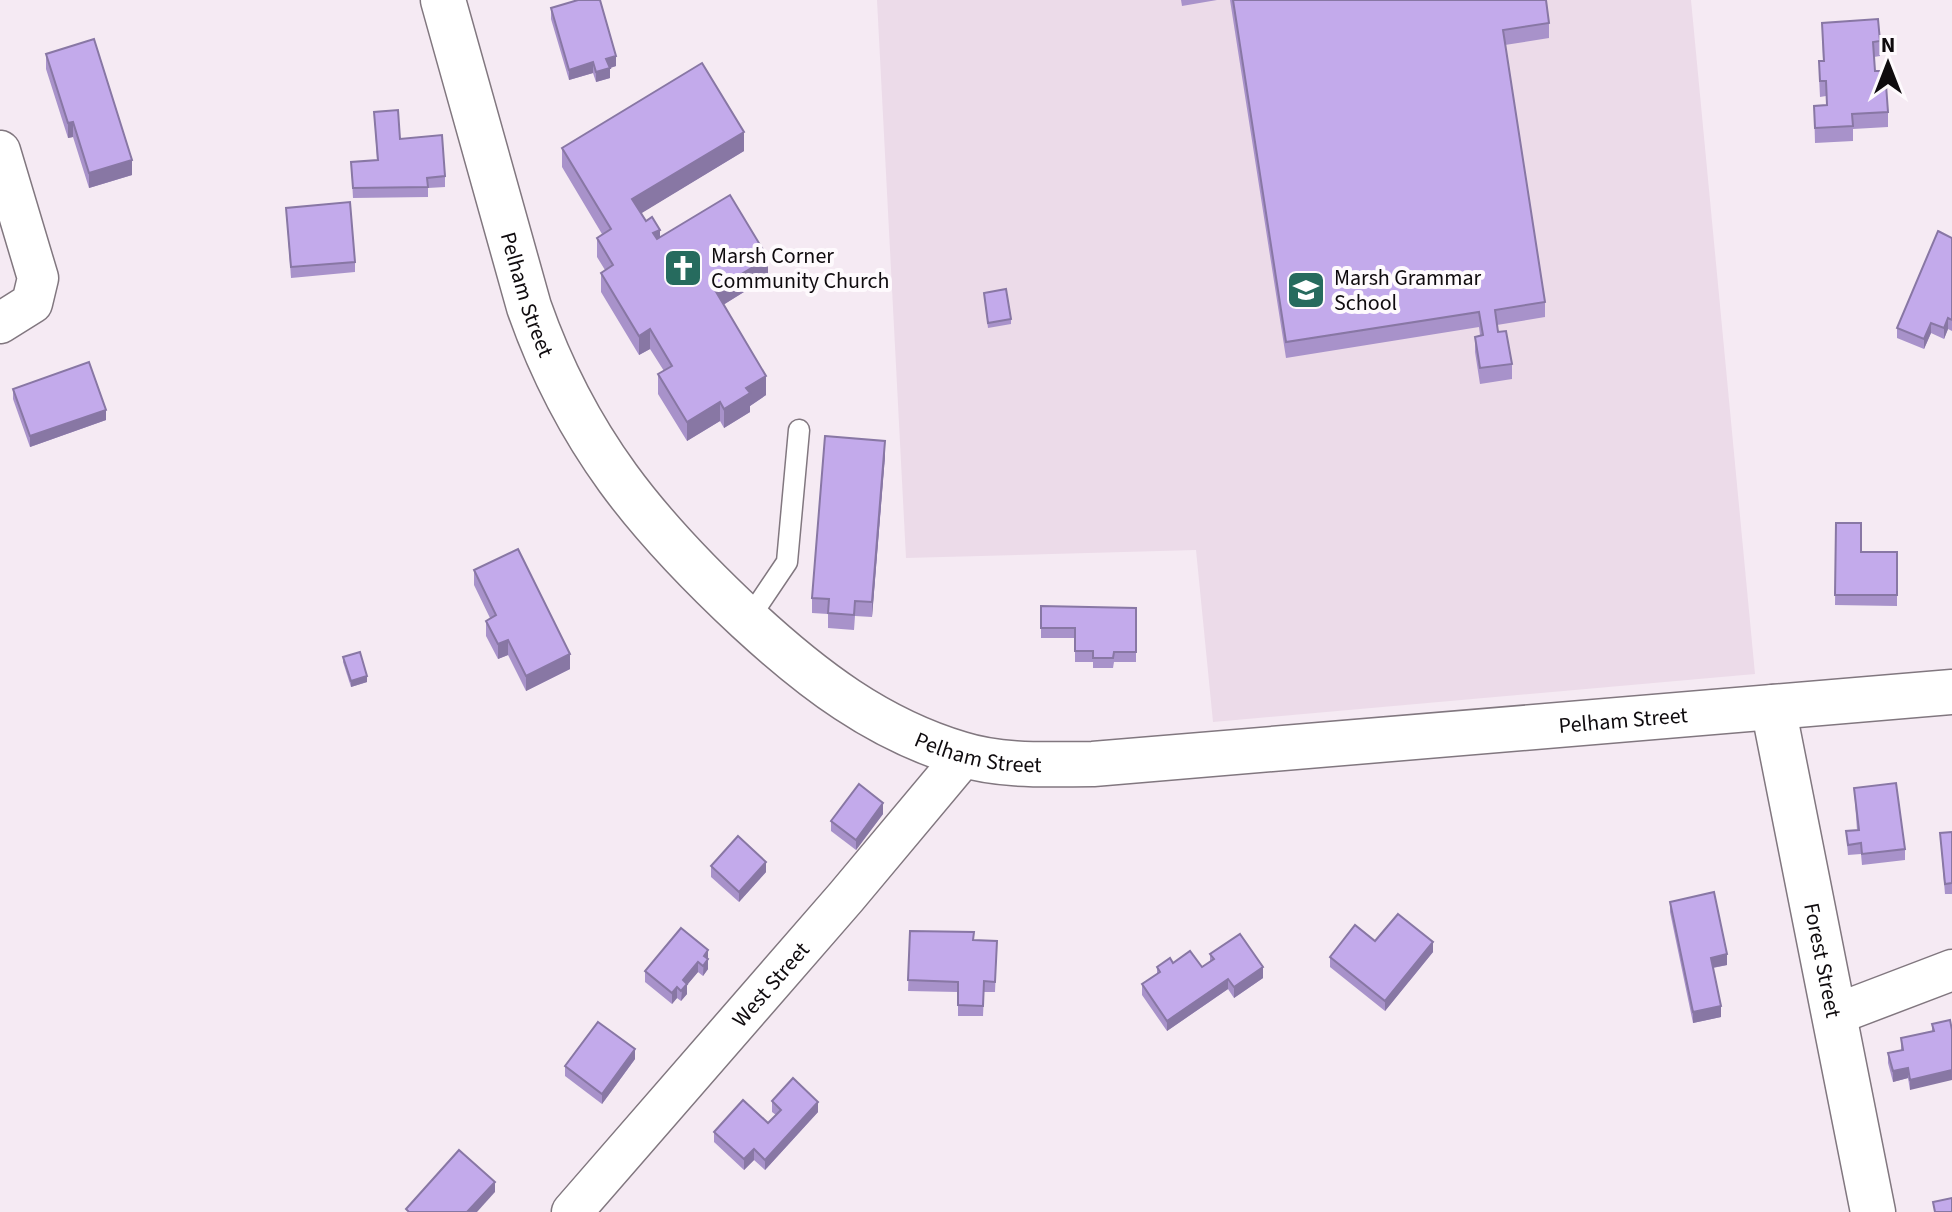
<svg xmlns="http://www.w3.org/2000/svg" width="1952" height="1212" viewBox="0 0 1952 1212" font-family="'Source Sans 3',sans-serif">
<rect width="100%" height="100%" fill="#f5eaf3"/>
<polygon fill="#ecdbe9" points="877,0 1691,0 1755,674 1213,722 1196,550 906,558"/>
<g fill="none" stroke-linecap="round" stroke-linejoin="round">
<g stroke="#81777f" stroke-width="23">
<polyline id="lane" points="748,620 787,562 799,430"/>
</g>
<g stroke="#81777f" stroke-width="43">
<g id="street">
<polyline points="0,151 38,278 32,303 0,323"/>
<polyline points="1834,1015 1952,970"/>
<path id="s1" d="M572,1212L846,897L964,756"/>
</g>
</g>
<g stroke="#81777f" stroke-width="47">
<g id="secondary">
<path id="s2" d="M443,0L529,307C576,441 646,525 748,620C812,679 877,729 961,754C1002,767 1050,764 1093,764L1952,692"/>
<path id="s3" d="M1773,707L1873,1212"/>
</g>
</g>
<use href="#lane" stroke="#fff" stroke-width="20"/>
<use href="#street" stroke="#fff" stroke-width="40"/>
<use href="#secondary" stroke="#fff" stroke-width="44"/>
</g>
<g fill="#a892ca">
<polygon points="1181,0 1217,0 1182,6"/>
<polygon points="1230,0 1546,0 1549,23 1549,38 1505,45 1545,302 1545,317 1497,325 1498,332 1512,364 1512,379 1480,384 1475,352 1475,337 1480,335 1479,327 1286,358"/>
<polygon points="551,8 616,66 610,68 610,78 596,82 593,73 569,80 551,19"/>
<polygon points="1822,23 1880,41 1880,56 1874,57 1875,71 1888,112 1888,127 1853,129 1853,141 1815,143 1814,106 1826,105 1826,96 1820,97 1819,76 1819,61 1823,61"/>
<polygon points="46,54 132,175 89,188 73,137 68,138 46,69"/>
<polygon points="374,112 400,139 445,176 445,187 428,188 428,197 353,198 351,162 377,160"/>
<polygon points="562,148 744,151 641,213 646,221 660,237 768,277 723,305 766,395 750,406 750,412 724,428 720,421 687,441 658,394 658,374 664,371 650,349 639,355 601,292 601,273 605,270 597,257 597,238 602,234 562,167"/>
<polygon points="286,208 355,262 355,272 291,278"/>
<polygon points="1952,238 1952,331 1948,329 1944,339 1931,333 1924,349 1897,338 1897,328"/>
<polygon points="984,293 1011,319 1011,324 988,328"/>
<polygon points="13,389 106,420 30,447 13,399"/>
<polygon points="885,456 872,617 855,616 854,630 828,628 828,614 812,613 812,598"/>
<polygon points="1836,523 1861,552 1897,552 1897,606 1835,605"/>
<polygon points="474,570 570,669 526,691 508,655 498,659 486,636 486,621 490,618 474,585"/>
<polygon points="1041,606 1136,608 1136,662 1114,662 1113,668 1093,668 1093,662 1075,662 1075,638 1041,638"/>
<polygon points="343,657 367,682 351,687 343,662"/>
<polygon points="1854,788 1905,849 1905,860 1862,865 1861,854 1848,855 1846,831 1857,830"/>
<polygon points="883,814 856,850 831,831 831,821"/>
<polygon points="1952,832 1952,894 1945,894 1940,833"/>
<polygon points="711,866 766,872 739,902 711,877"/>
<polygon points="1670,902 1727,965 1713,968 1721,1017 1693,1023 1670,912"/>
<polygon points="910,931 974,940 997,941 995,992 984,992 983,1016 958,1016 958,992 908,991"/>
<polygon points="1375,941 1433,952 1385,1011 1330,967 1330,957"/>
<polygon points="708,950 708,969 703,976 698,972 687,985 687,994 681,1001 677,998 672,1004 645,982 645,971"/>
<polygon points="1210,954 1263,978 1234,998 1228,989 1167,1031 1142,995 1142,984 1157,974 1157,967 1173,963 1202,967 1210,961"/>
<polygon points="1950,1020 1910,1090 1908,1078 1893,1082 1888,1063 1888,1053 1901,1050 1901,1038 1932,1031 1932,1024"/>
<polygon points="635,1059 602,1104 565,1076 565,1066"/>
<polygon points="772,1101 818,1112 765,1170 754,1160 744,1170 714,1142 714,1132 768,1123 776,1115 772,1112"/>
</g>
<g fill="#8877a4">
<polygon points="616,56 616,66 610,68 610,78 596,82 596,72 606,59"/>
<polygon points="593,62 593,73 569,80 569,70"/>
<polygon points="73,122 73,137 68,138 68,123"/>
<polygon points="744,132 744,151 632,219 632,199"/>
<polygon points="132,160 132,175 89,188 89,173"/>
<polygon points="660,230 660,249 653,233"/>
<polygon points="768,258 768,277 715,310 715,290"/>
<polygon points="1948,318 1948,329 1944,339 1944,328"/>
<polygon points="1931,323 1931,333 1924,349 1924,339"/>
<polygon points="650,329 650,349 639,355 639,336"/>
<polygon points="766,376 766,395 750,406 750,412 724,428 724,409 746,388"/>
<polygon points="720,402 720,421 687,441 687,422"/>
<polygon points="106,410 106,420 30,447 30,436"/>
<polygon points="885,441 885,456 872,617 872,602"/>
<polygon points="508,640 508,655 498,659 498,644"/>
<polygon points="570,654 570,669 526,691 526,676"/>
<polygon points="367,676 367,682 351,687 351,681"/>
<polygon points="883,803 883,814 856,850 856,840"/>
<polygon points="766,862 766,872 739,902 739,892"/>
<polygon points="1433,942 1433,952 1385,1011 1385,1001"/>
<polygon points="708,950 708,969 703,976 704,956"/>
<polygon points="1727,954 1727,965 1711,968 1711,958"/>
<polygon points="698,962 698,972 687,985 687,994 681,1001 683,980"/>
<polygon points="1263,967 1263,978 1234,998 1234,987"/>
<polygon points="1228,979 1228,989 1167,1031 1167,1021"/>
<polygon points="677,987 677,998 672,1004 672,993"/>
<polygon points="1721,1006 1721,1017 1693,1023 1693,1012"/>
<polygon points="635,1049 635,1059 602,1104 602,1094"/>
<polygon points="1908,1068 1908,1078 1893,1082 1893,1071"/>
<polygon points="1952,1070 1952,1080 1910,1090 1910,1080"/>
<polygon points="818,1102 818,1112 765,1170 765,1160"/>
<polygon points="754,1149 754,1160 744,1170 744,1159"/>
<polygon points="495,1182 495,1192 477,1212 467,1212"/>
</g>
<g fill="#c3aaeb" stroke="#8877a4" stroke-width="2">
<polygon points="578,0 600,0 616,56 606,59 610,68 596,72 593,62 569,70 551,8"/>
<polygon points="1233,0 1546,0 1549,23 1503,30 1545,302 1495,310 1498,332 1506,331 1512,364 1480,368 1475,337 1483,335 1479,312 1286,342"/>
<polygon points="1878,19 1880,41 1873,42 1875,71 1885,71 1888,112 1852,114 1853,126 1815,128 1814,106 1827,105 1826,81 1820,81 1819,61 1824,61 1822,23"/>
<polygon points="94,39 132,160 89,173 73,122 68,123 46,54"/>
<polygon points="702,63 744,132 632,199 646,221 652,217 660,230 653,233 657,239 730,195 768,258 715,290 766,376 746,388 750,393 724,409 720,402 687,422 658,374 672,366 650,329 639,336 601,273 613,265 597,238 611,229 562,148"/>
<polygon points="398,110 400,139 442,135 445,176 427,178 428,187 353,188 351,162 378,160 374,112"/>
<polygon points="350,202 355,262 291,267 286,208"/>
<polygon points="1938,231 1952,238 1952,320 1948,318 1944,328 1931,323 1924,339 1897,328"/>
<polygon points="1006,289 1011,319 988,323 984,293"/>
<polygon points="89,362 106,410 30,436 13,389"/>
<polygon points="825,436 885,441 872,602 855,601 854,615 828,613 829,599 812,598"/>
<polygon points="1836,523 1861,523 1861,552 1897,552 1897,595 1835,595"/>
<polygon points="518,549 570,654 526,676 508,640 498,644 486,621 496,615 474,570"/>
<polygon points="1041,606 1136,608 1136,652 1114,652 1113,658 1093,658 1093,651 1075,651 1075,628 1041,628"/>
<polygon points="360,652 367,676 351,681 343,657"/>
<polygon points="1896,783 1905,849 1862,854 1861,843 1848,845 1846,831 1859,830 1854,788"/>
<polygon points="859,784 883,803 856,840 831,821"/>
<polygon points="1952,832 1952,883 1945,884 1940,833"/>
<polygon points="738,836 766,862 739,892 711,866"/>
<polygon points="1714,892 1727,954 1711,958 1721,1006 1693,1012 1670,902"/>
<polygon points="1398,914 1433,942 1385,1001 1330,957 1355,925 1375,941"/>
<polygon points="681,928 708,950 704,956 708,959 703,966 698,962 683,980 687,984 681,991 677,987 672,993 645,971"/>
<polygon points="910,931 974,932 973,940 997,941 995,982 984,981 983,1006 958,1005 958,982 908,980"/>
<polygon points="1240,934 1263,967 1234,987 1228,979 1167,1021 1142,984 1160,972 1157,967 1170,958 1173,963 1190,951 1202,967 1214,959 1210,954"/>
<polygon points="1950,1020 1952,1030 1952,1070 1910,1080 1908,1068 1893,1071 1888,1053 1903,1050 1901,1038 1934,1031 1932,1024"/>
<polygon points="598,1022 635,1049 602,1094 565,1066"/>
<polygon points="793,1078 818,1102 765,1160 754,1149 744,1159 714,1132 743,1100 768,1123 781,1110 772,1101"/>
<polygon points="459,1150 495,1182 467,1212 409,1212 406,1209"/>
<polygon points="1952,1198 1952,1212 1935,1212 1933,1202"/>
</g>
<defs>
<g id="church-square" transform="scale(2)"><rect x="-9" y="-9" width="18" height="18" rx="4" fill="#266b5e" stroke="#fefafd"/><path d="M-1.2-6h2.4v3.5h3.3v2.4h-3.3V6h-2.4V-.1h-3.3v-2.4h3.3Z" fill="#fff"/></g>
<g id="school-square" transform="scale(2)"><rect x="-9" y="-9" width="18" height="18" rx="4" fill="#266b5e" stroke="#fefafd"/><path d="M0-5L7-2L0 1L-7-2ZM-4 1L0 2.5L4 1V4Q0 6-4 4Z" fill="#fff"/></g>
</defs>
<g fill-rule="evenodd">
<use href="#church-square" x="683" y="268"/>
<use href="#school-square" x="1306" y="290"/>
</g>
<g text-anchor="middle" stroke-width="8" stroke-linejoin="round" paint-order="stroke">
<g font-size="22" fill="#0f0b0e" stroke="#fefafd" text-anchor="start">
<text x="711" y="263">Marsh Corner<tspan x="711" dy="25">Community Church</tspan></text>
<text x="1334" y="285">Marsh Grammar<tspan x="1334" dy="25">School</tspan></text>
</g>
<g font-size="22" fill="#0f0b0e" stroke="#fefafd">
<text dy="8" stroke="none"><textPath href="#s2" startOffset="306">Pelham Street</textPath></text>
<text dy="8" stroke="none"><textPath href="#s2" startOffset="1624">Pelham Street</textPath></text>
<text dy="8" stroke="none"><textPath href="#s2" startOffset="976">Pelham Street</textPath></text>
<text dy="8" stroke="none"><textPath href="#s3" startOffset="258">Forest Street</textPath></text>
<text dy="8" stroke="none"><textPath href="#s1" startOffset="302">West Street</textPath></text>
</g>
</g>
<g transform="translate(1888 64)" stroke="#fefafd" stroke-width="6" paint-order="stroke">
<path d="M0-6L14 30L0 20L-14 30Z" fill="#0f0b0e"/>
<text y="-12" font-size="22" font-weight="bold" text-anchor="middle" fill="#0f0b0e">N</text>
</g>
</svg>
